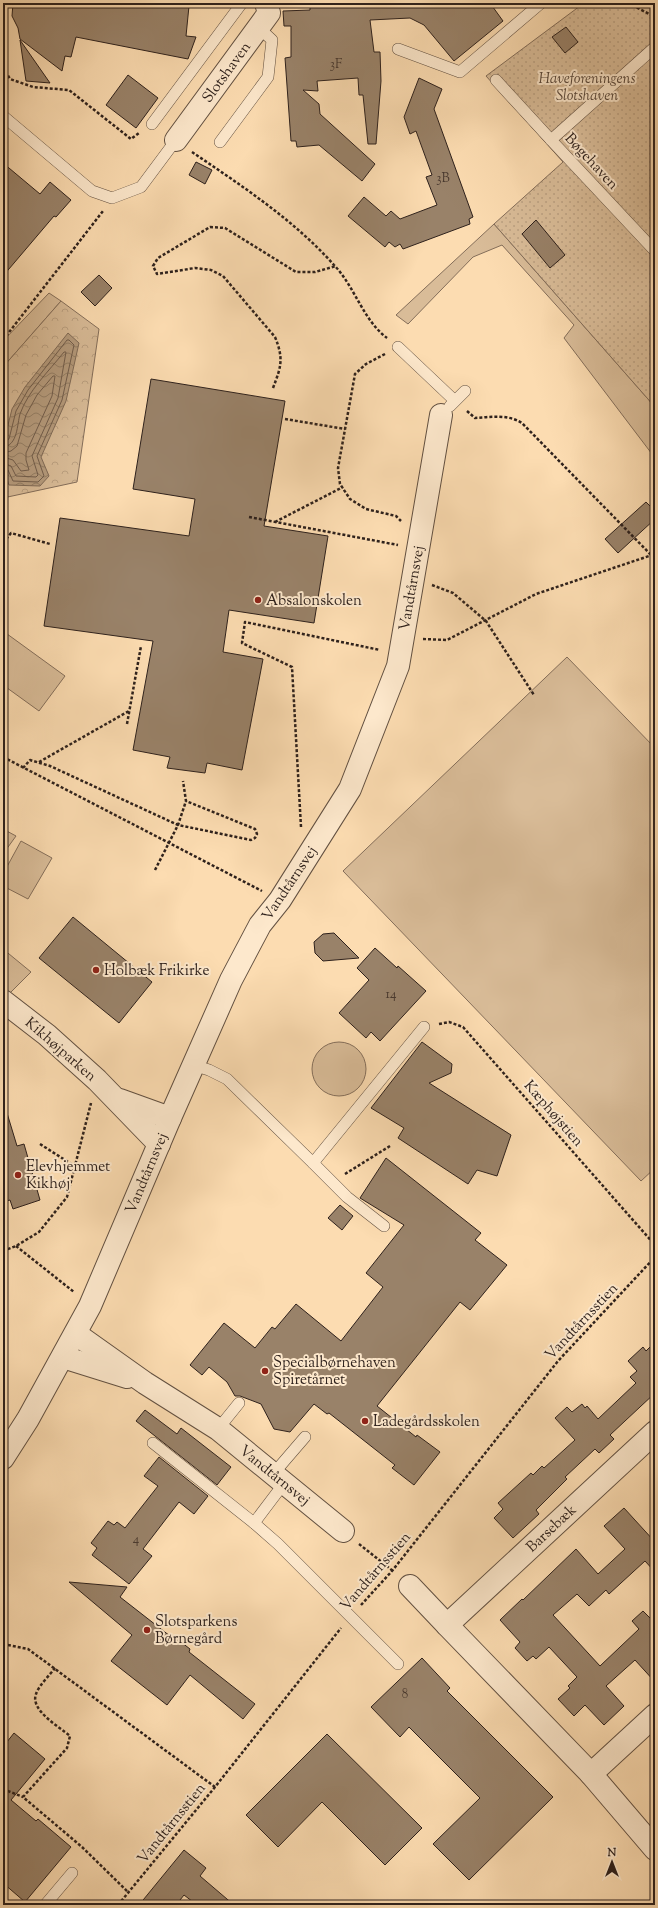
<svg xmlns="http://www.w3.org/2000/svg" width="658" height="1908" viewBox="0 0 658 1908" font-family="'Sorts Mill Goudy',serif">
<defs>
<pattern id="forest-crowns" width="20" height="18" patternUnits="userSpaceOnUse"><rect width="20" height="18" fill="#d9bc98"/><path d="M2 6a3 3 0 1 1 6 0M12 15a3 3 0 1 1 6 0" fill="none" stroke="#bba182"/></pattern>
<pattern id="garden-dots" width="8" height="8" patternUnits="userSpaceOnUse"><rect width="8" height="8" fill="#d9bc98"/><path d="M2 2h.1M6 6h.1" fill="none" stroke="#bba182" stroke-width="1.8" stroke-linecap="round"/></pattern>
<pattern id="water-waves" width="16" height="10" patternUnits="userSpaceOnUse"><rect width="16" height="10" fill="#b69c7e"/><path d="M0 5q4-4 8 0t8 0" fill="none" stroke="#947f66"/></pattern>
</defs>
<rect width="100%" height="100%" fill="#fcdcb1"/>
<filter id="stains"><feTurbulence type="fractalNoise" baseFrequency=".005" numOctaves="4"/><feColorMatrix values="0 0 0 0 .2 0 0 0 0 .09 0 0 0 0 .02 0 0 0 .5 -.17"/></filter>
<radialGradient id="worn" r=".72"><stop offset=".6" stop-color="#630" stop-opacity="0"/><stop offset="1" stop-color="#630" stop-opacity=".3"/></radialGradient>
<g fill="#d9bc98" stroke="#846e5a">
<polygon points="494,224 655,407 655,458 564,338 574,325 502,245 473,257 408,324 396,315"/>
<polygon points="49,293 61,301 3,367 3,341"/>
<polygon points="3,631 65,676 39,711 3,685"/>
<polygon points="567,657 655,748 655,1168 641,1181 343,871"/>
<polygon points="3,829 16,836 3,854"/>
<polygon points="21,841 52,858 28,899 3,886 3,874"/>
<polygon points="3,949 31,972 9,994 3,989"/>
<circle cx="339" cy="1069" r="27"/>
</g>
<polygon fill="url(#forest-crowns)" stroke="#846e5a" points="61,301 99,329 77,482 3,498 3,367"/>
<polygon fill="url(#garden-dots)" stroke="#846e5a" points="584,3 655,3 655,407 494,224 563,162 486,76"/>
<polygon fill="url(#water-waves)" stroke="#806b57" points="68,333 79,343 66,401 41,457 49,476 40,486 9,485 3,467 3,445 12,409 25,387"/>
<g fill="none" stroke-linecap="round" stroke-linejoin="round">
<g stroke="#725e4d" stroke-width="1">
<polyline points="3,442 9,439 16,411 28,390 67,340 69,340 74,345 62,400 37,456 44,476 38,482 13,481 8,470 3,468"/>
<path d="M3,447C18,446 17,424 20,414C28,391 49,371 64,352H66L58,398L32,456L38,475L36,477L16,476L11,466L3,463"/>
<polyline points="3,453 11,451 17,446 26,415 37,395 53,376 55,376 52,396 26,453 26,460 29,470 21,471 13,460 3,457"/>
</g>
</g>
<g fill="#998269" stroke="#2e211c">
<polygon points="13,3 172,3 189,6 186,36 196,37 188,59 76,37 71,57 65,56 62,71 20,39 18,28 12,16"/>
<polygon points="333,3 490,3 503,21 454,61 424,25 410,18 370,20 374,52 380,52 381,81 376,144 368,144 363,95 359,95 358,78 317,81 318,91 303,90 319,104 320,114 375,164 362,181 319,145 297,147 296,141 291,141 285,58 291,57 291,26 284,26 283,11 310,10 310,4"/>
<polygon points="566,27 578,42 565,53 552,37"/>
<polygon points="20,40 50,83 26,81"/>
<polygon points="128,75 158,98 136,128 106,105"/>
<polygon points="419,78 442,89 434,109 473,217 469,219 470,224 403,249 400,244 395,247 389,242 385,247 348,216 364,197 386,216 391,211 400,219 437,205 426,177 432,175 416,131 410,134 404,117"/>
<polygon points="196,162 212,170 205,184 189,175"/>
<polygon points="3,163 40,194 50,182 71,200 56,217 54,216 3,276"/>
<polygon points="536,220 565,255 550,268 522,234"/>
<polygon points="99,275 112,288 95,306 81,292"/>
<polygon points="151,379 285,401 264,526 328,536 314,623 229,610 223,652 263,659 242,770 207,763 205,773 167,768 170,757 133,750 153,641 44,626 60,518 189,536 195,499 133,489"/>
<polygon points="646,502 655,511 655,519 618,553 605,539"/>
<polygon points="73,917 152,982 119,1023 39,958"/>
<polygon points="334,933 359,958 323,961 315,953 314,942 323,934"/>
<polygon points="375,948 397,968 398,966 426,991 380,1041 371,1032 366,1038 339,1013 369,980 357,968"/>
<polygon points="422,1042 452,1064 451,1073 429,1083 511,1135 497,1176 477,1170 468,1184 398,1138 404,1128 371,1108"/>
<polygon points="3,1113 7,1113 17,1146 24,1144 40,1200 13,1209 10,1200 3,1202"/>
<polygon points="386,1158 481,1233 475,1240 507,1265 470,1310 460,1302 377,1406 416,1437 417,1435 440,1452 414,1485 392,1468 395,1465 329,1413 327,1414 314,1404 290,1432 274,1429 261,1404 240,1396 235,1396 227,1382 209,1367 202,1375 190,1365 224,1323 255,1348 272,1327 275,1329 296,1304 341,1341 383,1287 366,1273 404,1225 360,1198"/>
<polygon points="340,1205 353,1216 342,1230 328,1218"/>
<polygon points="655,1342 655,1393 610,1435 614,1439 599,1453 595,1449 565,1477 567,1479 536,1510 539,1514 513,1538 494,1518 503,1509 498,1503 531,1473 533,1475 542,1466 544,1468 575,1440 555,1418 567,1407 572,1412 582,1404 585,1408 587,1406 598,1419 636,1383 630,1377 637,1371 628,1361 643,1347 646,1351"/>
<polygon points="145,1410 177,1434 181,1428 231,1467 217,1485 136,1421"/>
<polygon points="159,1457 208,1496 194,1514 179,1502 143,1549 152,1556 129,1584 92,1555 97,1548 91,1543 108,1521 114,1525 117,1522 125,1528 158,1486 144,1476"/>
<polygon points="624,1508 655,1542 655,1572 645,1561 609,1594 606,1590 589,1606 577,1594 553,1615 600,1666 639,1629 632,1621 643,1611 650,1618 655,1613 655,1682 635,1660 606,1686 624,1706 604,1725 585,1705 574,1716 558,1699 570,1688 568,1686 577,1677 549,1647 536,1659 533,1656 527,1661 515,1648 520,1642 500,1620 522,1599 523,1600 576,1549 598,1574 625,1549 604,1526"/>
<polygon points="69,1582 127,1587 120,1597 170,1636 172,1635 190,1649 189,1652 255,1704 243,1719 190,1675 167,1705 111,1661 132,1635"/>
<polygon points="422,1658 450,1688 447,1691 553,1797 469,1880 433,1844 480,1798 409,1727 400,1737 371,1707"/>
<polygon points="14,1733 45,1759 11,1800 36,1821 38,1819 71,1847 25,1902 3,1883 3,1747"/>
<polygon points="327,1734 422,1828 385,1865 322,1802 278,1847 246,1815"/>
<polygon points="184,1850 206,1868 200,1876 234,1905 197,1905 184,1895 176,1905 139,1905"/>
</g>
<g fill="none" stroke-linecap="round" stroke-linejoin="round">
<g stroke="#625041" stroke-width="12">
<g id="lane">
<polyline points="655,47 551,140 655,251"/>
<polyline points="398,49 460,72 541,3"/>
<polyline points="496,80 551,140"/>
<polyline points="3,116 92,191 112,198 141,187 176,140"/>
<polyline points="152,124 242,3"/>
<polyline points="220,142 268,77 272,40 258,27"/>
<polyline points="398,347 454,400"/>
<polyline points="450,406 465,391"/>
<polyline points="193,1065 209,1070 227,1079 313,1163 424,1027"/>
<polyline points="313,1163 347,1197 384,1226"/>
<polyline points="218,1429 239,1403"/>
<polyline points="153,1443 254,1523"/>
<polyline points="274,1473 305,1437"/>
<polyline points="285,1482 254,1523 278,1544 398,1664"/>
<polyline points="45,1905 72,1873"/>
</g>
</g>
<g stroke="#625041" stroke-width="24">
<g id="street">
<polyline points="176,140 269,13 266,3"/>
<polyline points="3,1001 47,1035 97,1080 159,1144"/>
<polyline points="120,1100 170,1118"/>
<polyline points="76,1334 145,1383 218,1429 343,1531"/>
<polyline points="63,1357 127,1377"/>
<polyline points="655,1432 447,1625 591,1774 655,1849"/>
<polyline points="3,1458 28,1419 90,1306 170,1118 231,980 260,925 280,900 350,789 398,666 441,415"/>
<polyline points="410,1586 447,1625"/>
<polyline points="591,1774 655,1715"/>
</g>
</g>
<g stroke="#2e211c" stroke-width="2.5" stroke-dasharray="3 2" stroke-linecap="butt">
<polyline points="628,3 655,17"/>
<polyline points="3,67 10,79 33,87 69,90 131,139 139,133"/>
<path d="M192,152C242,186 294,220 334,265C355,287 363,320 387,338"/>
<polyline points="3,340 103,211"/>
<polyline points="385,354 366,364 355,374 338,468 340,484 350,499 366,509 396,516 401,521"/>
<path d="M273,388C281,367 284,359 275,337L223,276L211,270L195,268L157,274L153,266L158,258L210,227L225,228L296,272H315L336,266"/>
<path d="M467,411L475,418C491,417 508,414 522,423L655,559"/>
<polyline points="285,419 345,429"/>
<polyline points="249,517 398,545"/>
<polyline points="275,522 343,487"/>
<polyline points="3,543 11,533 50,544"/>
<polyline points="432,585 453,593 486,621 534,695"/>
<polyline points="423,639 447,640 536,594 652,555"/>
<polyline points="127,724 141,646"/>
<polyline points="3,757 262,891"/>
<polyline points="39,762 129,711"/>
<polyline points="23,768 30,760 50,766 178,825 251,840 255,838 257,834 255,829 186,801"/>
<polyline points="301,827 292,667 242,643 245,622 380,650"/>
<polyline points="155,870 178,825 186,801 183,781"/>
<polyline points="439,1024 449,1022 463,1027 655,1245"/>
<polyline points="40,1144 76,1167"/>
<polyline points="345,1174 390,1146"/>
<polyline points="16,1246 74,1292"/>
<polyline points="3,1251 16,1246 39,1232 67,1197 91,1103"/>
<polyline points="359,1544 393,1571"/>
<polyline points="361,1605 392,1571 558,1361 655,1257"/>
<polyline points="3,1644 28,1649 215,1787"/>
<path d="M55,1668C50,1675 39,1685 36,1694C30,1710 58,1726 70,1736L67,1748L23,1797L82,1847L128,1892"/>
<polyline points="3,1789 23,1797"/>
<polyline points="118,1905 215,1787 341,1628"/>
</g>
<use href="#lane" stroke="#fde8cc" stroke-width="11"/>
<use href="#street" stroke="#fde8cc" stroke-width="22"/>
</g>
<g fill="#8f2418" stroke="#fde8cc" stroke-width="1.5">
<circle cx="258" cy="600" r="4"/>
<circle cx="96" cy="970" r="4"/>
<circle cx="18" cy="1175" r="4"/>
<circle cx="265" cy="1371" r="4"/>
<circle cx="365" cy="1421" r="4"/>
<circle cx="147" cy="1630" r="4"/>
</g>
<g text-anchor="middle" stroke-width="4" stroke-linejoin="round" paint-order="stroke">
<g font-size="13" fill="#49392f">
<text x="336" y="68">3F</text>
<text x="443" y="182">3B</text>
<text x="391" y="998">14</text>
<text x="136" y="1543">4</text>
<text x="405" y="1698">8</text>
</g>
<g font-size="15" fill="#2e211c" stroke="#fde8cc">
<text transform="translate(226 72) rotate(-54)" y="5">Slotshaven</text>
<text transform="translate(592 161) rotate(47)" y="5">Bøgehaven</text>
<text transform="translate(411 588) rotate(-80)" y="5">Vandtårnsvej</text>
<text transform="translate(289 883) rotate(-56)" y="5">Vandtårnsvej</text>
<text transform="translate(61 1049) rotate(41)" y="5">Kikhøjparken</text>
<text transform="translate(554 1113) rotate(49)" y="5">Kæphøjstien</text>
<text transform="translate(146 1173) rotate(-67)" y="5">Vandtårnsvej</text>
<text transform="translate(581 1321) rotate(-47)" y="5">Vandtårnsstien</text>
<text transform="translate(275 1475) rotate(39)" y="5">Vandtårnsvej</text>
<text transform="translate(551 1528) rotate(-43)" y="5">Barsebæk</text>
<text transform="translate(375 1571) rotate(-49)" y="5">Vandtårnsstien</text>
<text transform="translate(171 1823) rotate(-51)" y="5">Vandtårnsstien</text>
</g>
<g font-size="15" font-style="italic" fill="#59483b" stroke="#fde8cc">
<text x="587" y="83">Haveforeningens<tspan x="587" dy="17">Slotshaven</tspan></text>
</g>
<g font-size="15" fill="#2e211c" stroke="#fde8cc" text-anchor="start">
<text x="266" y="605">Absalonskolen</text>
<text x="104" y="975">Holbæk Frikirke</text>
<text x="26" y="1171">Elevhjemmet<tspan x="26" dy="17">Kikhøj</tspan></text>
<text x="273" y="1367">Specialbørnehaven<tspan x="273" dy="17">Spiretårnet</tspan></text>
<text x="373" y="1426">Ladegårdsskolen</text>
<text x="155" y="1626">Slotsparkens<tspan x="155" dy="17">Børnegård</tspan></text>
</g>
</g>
<rect width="658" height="1908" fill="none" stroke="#fcdcb1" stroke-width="16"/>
<rect x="4" y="4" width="650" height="1900" fill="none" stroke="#2e211c" stroke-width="2"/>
<rect x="8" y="8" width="642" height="1892" fill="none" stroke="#2e211c"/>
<g transform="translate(612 1862)" stroke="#fde8cc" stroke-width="3" paint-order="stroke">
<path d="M0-3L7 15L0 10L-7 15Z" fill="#2e211c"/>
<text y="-6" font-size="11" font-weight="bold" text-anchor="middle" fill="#2e211c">N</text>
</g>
<rect width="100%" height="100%" filter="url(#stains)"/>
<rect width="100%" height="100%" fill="url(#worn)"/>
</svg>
